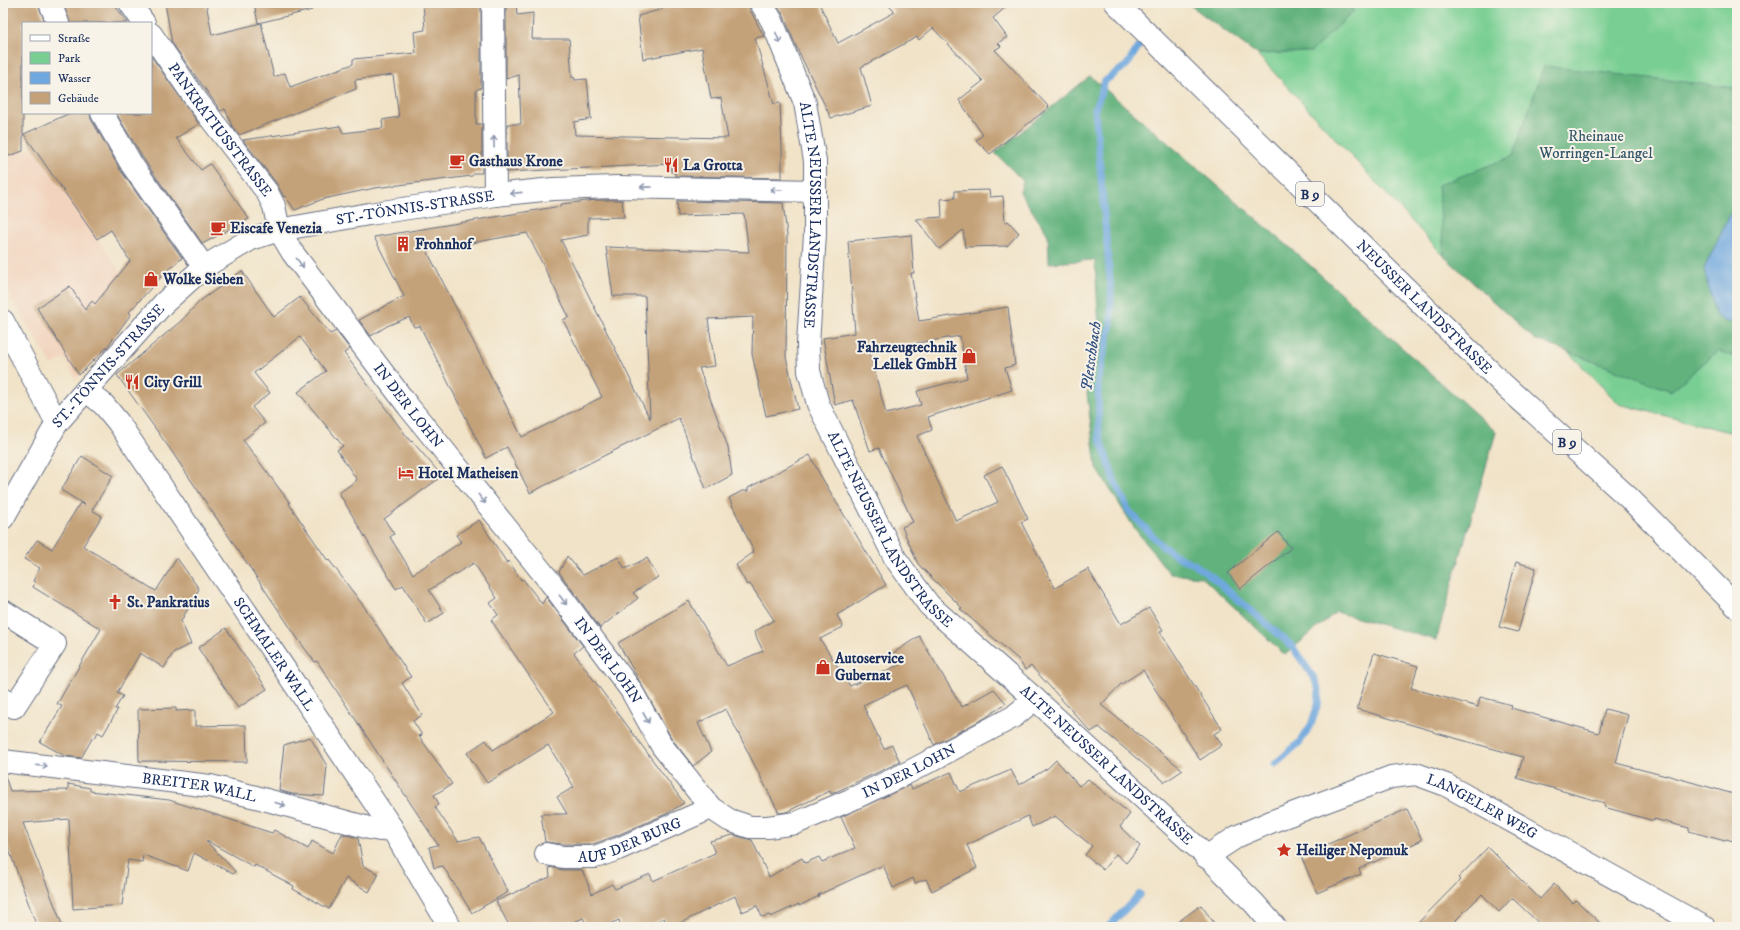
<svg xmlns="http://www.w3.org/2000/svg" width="1740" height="930" viewBox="0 0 1740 930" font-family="'IM FELL DW Pica',serif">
<rect width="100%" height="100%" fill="#f7f3e8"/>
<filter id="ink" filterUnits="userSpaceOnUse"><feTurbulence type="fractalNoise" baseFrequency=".025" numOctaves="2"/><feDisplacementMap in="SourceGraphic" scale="8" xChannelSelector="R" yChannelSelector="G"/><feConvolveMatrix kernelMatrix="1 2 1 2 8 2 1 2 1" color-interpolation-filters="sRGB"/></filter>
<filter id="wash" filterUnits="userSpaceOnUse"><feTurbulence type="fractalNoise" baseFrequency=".012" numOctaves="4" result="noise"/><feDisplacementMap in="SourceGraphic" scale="16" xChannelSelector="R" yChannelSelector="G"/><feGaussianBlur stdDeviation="0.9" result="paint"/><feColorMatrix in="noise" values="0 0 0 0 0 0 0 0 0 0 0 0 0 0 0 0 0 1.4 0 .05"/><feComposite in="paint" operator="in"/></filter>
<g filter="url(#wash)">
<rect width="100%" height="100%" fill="#f1e3c8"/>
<polygon fill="#f2d4be" points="33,147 140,300 107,347 76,379 64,358 52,365 13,301 3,279 3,158"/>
<polygon fill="#79cf93" stroke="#4a7f78" points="1240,3 1737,3 1737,434 1619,404 1442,223 1444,256 1257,54 1286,53"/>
<g fill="#62b27d" stroke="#3e706e">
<polygon points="1187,3 1352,3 1353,12 1311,52 1257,54"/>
<polygon points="1544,66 1737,88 1737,206 1732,211 1704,269 1716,316 1737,325 1737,358 1718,351 1671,391 1534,339 1444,256 1438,185 1513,156"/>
<polygon points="1090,76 1295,252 1496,432 1436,640 1336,612 1285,655 1202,577 1170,574 1135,529 1096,467 1087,394 1091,365 1100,347 1095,260 1049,263 1048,235 1020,192 1023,181 995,153"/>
</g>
<polygon fill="#6fa8de" stroke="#456c9e" points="1737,206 1737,325 1716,316 1704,269 1732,211"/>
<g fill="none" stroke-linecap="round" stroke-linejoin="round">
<g stroke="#6fa8de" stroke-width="7">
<polyline points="1145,36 1127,65 1105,81 1095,109 1111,292 1111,324 1098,380 1099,436 1115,482 1129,511 1162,546 1180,558 1194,564 1211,576 1291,645 1314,678 1319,690 1318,704 1311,725 1299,743 1275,764"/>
<polyline points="1108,927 1140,894"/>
</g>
</g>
<g id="blocks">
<g fill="#c4a279" fill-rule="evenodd">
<polygon points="3,3 38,3 45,23 23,23 23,151 3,158"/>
<polygon points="63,3 113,3 128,23 70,23"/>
<polygon points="165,3 206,3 212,35 261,23 274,77 285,73 290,87 353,64 353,59 416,53 414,32 425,30 423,3 481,3 481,88 476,90 476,124 482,124 482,173 475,173 472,176 375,188 323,199 295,210 285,196 284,197 277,184 243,140 340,126 343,133 383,128 382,120 399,117 393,75 355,80 356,89 239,135 232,126 225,109 221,111 172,43"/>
<polygon points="254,3 311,3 312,10 258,23"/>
<polygon points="506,3 516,3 517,15 533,13 532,39 569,39 572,78 574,77 575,80 587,79 591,119 574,122 575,135 728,138 721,98 711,99 702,48 643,59 638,16 684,3 749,3 750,10 764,36 755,38 774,104 780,103 782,149 782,178 675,176 675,173 671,172 671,164 507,172 507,124 521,124 519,75 506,79"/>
<polygon points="776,3 819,3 838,43 895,12 886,3 1011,3 993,18 1007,37 998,43 1001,46 995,50 1049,107 990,154 976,140 983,135 959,100 983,81 933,28 919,40 917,37 861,67 872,106 831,118 795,44 784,16"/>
<polygon points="151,56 199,124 176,138 201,170 210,164 249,219 204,243 202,243 143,158 116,113 151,113"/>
<polygon points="70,113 90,113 91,119 121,171 182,258 162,276 129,312 131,314 107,347 79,375 37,308 70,286 85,310 92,301 95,304 130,261 111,230 97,239 24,134"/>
<polygon points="989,190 990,197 1003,196 1005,223 1008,221 1019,233 1007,246 965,247 963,230 939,249 916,219 942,217 941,199 955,198 955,191"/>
<path d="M596,200H622L624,217L588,218V235L561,240L650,419L645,296H613L606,247L749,252L744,214L678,216L677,201L783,203L787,235L786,357L798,409L766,416L752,354L753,317L708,319L715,366L699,368L728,447L732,475L706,489L679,418L530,493L507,447L486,458L420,326L414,327L409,317L387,326L371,336L359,320L404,296L374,237L561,206V204ZM527,233L569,317L563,320L602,397L522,437L427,251Z"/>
<path d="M911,235L914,273H911L919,321L1008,307L1015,365L1005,368L1012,390L928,417L932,430L917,436L956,521L998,502L984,475L1002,466L1028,519L1021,522L1055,588L1088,569L1121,624L1149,608L1163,630L1160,632L1222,729L1214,734L1222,745L1200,760L1143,670L1120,685L1101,705L1183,770L1165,782L1099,727L1091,732L1031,666L1025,670L1019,660L960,609L962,608L918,564L902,527L913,522L879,448L870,451L853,400L835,405L823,338L855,333L848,241ZM960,336L967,378L917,391L921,405L886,414L869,351Z"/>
<polygon points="242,271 274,317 300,297 330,334 336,331 350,349 344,353 411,442 412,441 442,476 384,519 394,534 390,537 413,574 461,542 456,535 479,520 507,563 509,561 521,580 523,579 542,604 546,597 583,646 574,653 684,803 666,814 613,837 593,844 564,844 545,842 541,814 567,814 557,797 574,787 548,745 487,783 467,753 486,740 493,750 554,712 491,620 498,615 490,603 497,598 474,563 429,590 444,613 427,624 403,585 396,589 339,493 357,480 337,450 343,446 298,392 326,371 300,337 254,373 270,393 252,407 265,423 243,440 290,503 289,504 328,561 329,560 365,608 411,677 402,683 422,715 413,721 422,735 419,736 452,784 434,795 439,804 435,807 458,841 479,837 508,892 472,913 443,866 434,868 429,847 438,845 317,661 315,662 300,642 170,449 117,375 182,320 200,301"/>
<polygon points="810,455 819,473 886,585 837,615 843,627 820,639 850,686 899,665 892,654 919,636 962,707 994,689 1006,703 985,718 934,745 907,685 863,705 884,749 892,745 900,762 831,794 830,791 786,812 779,813 726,709 698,723 711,752 693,766 672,739 618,643 689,601 727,666 763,651 754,632 774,620 750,584 747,585 736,565 754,552 729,498 742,491 748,491 748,488"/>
<polygon points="82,456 113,476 92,510 102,516 83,546 156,591 177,558 199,589 181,621 191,644 174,652 164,668 140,653 117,693 123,696 115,709 118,709 103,735 98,732 95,738 93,737 81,758 65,756 40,742 62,706 57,704 101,629 33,587 35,582 33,581 40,568 24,559 37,540 52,549 80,503 85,505 61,490"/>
<polygon points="1278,532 1291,548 1240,589 1228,573"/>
<polygon points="567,556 583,575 618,557 625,569 647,558 658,577 633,593 638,598 600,628 559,572"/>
<polygon points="1516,562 1536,568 1518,632 1499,627"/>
<polygon points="226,628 267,689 238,708 198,648"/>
<polygon points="1374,653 1418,666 1411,688 1478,707 1480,697 1512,705 1511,708 1599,733 1605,709 1628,715 1616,763 1666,776 1666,775 1737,795 1737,842 1726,839 1725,841 1689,831 1689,828 1654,819 1654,821 1604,807 1605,803 1517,778 1523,757 1433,732 1433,731 1357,709"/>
<polygon points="176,708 176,711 195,710 195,726 246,725 247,762 139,761 138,709"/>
<polygon points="310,737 327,766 324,796 292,794 279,790 284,745"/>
<polygon points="1056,760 1079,786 1088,779 1130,814 1120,827 1140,846 1126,863 1116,854 1103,870 1085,855 1092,846 1055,816 1032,827 1028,816 967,845 977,868 932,891 926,879 915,883 913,878 893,888 883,865 818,895 819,896 799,906 799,904 771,917 770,915 762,917 757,906 742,912 735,896 672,927 669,927 664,918 644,927 621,927 619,920 603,927 588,927 583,918 563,927 510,927 496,901 550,877 549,867 563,870 582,870 592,894 612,884 615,889 650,874 653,881 715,853 710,841 733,835 752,840 769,877 802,858 805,863 819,857 822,862 855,848 841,817 910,785 912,789 951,772 960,792 1011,770 1019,785 1048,768"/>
<polygon points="3,776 5,776 10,791 68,790 68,784 90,788 90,791 169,800 272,833 274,830 308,849 312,841 333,853 342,834 358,838 363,866 379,874 369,892 346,878 329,909 293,889 294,886 255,865 254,867 205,840 235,871 233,874 194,853 188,871 143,855 142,862 128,860 122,905 73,909 69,819 23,823 63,927 37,927 3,833"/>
<polygon points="1407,809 1422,840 1359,869 1361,874 1317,893 1301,856"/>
<polygon points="1488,847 1540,899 1554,884 1573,903 1576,900 1604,927 1543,927 1512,898 1499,912 1482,894 1449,927 1414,927 1460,880 1458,878"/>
<polygon points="1201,905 1217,927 1171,927"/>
</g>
</g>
</g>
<g filter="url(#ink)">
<use href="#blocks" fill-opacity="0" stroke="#666e83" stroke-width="1"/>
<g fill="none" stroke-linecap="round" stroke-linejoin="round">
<g stroke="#666e83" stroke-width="24">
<g id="street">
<polyline points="50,3 58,23"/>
<polyline points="130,3 144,23"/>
<polyline points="493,3 495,195"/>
<path id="s1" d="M151,34L195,98L267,192L274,206L279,230"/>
<polyline points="102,113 132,165 204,267"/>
<polyline points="3,321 57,423"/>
<path id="s2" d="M86,390L104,405L118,422L391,827L450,927"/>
<polyline points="3,611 55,644 14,707 3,699"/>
<path id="s3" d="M3,761L210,786L256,797L369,828L380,830L391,827"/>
<path id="s4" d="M546,854L563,857H595L618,849L711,808"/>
<path id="s5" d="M1206,857L1238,836L1273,821L1391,777L1416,774L1446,785L1704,927"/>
</g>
</g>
<g stroke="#666e83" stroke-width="24">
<g id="secondary">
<path id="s6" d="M761,3L772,21L805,103L815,161V234L808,344L809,371L818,404L895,558L929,605L1035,699L1214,863L1254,903L1275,927"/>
<path id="s7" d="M279,230L292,252L408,406L551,583L631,690L662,746L711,808L729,820L750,827H768L796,823L850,800L909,772L1013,717L1035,699"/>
<path id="s8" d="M3,518L57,423L86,390L164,303L204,267L251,239L279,230L369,214L495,195L553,189L617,187L815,191"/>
</g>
</g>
<g stroke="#666e83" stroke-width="24">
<g id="primary">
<path id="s9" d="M1116,3L1505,386L1629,498L1737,607"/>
</g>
</g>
<use href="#street" stroke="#fff" stroke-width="22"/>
<use href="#secondary" stroke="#fff" stroke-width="22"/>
<use href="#primary" stroke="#fff" stroke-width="22"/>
</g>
<defs><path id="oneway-shaft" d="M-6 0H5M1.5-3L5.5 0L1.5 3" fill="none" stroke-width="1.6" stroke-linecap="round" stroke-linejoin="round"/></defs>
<g stroke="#8d97ae">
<use href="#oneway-shaft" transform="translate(778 38) rotate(68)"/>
<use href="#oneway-shaft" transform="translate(494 142) rotate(-91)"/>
<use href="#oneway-shaft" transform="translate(646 187) rotate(-179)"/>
<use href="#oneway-shaft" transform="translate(776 190) rotate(-179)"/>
<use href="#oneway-shaft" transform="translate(516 193) rotate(174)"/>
<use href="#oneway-shaft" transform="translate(300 263) rotate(53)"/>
<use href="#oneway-shaft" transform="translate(482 499) rotate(51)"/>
<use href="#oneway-shaft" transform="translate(563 600) rotate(53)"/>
<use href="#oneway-shaft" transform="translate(646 718) rotate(61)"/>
<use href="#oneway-shaft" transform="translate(42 766) rotate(7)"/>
<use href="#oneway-shaft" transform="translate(280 804) rotate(16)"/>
</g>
</g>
<defs>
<g id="cafe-bare" transform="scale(1.2)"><path d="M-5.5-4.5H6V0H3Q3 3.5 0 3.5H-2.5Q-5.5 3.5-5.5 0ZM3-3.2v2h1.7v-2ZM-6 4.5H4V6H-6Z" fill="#c8321e" stroke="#f7f3e8" stroke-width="2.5" paint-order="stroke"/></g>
<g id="restaurant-bare" transform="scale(1.2)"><path d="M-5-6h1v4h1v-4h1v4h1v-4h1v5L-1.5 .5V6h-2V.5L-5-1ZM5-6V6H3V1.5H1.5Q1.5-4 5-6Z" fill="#c8321e" stroke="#f7f3e8" stroke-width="2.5" paint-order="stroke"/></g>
<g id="building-bare" transform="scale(1.2)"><path d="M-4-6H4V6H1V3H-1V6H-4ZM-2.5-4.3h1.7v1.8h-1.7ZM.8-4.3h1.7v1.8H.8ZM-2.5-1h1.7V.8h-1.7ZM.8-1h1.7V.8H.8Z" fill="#c8321e" stroke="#f7f3e8" stroke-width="2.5" paint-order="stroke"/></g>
<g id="shop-bare" transform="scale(1.2)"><path d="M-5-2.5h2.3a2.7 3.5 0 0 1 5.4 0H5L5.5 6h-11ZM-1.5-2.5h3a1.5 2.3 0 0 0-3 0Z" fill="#c8321e" stroke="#f7f3e8" stroke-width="2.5" paint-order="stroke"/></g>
<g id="hotel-bare" transform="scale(1.2)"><path d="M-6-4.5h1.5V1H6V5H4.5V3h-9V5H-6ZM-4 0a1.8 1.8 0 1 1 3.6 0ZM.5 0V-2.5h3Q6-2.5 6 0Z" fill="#c8321e" stroke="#f7f3e8" stroke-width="2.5" paint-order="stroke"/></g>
<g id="church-bare" transform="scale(1.2)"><path d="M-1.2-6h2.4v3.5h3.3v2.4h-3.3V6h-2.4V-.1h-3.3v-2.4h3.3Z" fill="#c8321e" stroke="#f7f3e8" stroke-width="2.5" paint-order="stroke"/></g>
<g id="sight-bare" transform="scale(1.2)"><path d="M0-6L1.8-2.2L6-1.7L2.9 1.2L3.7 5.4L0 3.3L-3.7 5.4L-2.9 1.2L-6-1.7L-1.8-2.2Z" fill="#c8321e" stroke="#f7f3e8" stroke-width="2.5" paint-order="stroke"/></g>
</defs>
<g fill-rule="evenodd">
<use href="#cafe-bare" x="457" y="161"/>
<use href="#restaurant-bare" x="671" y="165"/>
<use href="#cafe-bare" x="218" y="228"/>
<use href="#building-bare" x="403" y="244"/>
<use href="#shop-bare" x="151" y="279"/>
<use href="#shop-bare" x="969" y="356"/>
<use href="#restaurant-bare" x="132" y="382"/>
<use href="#hotel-bare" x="406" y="473"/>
<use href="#church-bare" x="115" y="602"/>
<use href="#shop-bare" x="823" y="667"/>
<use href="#sight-bare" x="1284" y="850"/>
</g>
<g text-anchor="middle" stroke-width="4" stroke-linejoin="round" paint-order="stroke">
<g fill="#f7f3e8" stroke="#5d6a87" stroke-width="1">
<rect x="1296" y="182" width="28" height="24" rx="3"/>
<rect x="1553" y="430" width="28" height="24" rx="3"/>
</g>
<g font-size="14" font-weight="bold" fill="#1b2f5e">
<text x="1310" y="199">B 9</text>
<text x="1567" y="447">B 9</text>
</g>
<g font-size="15" fill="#1b2f5e" stroke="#f7f3e8">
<text dy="5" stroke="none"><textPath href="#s1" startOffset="118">PANKRATIUSSTRASSE</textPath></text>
<text dy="5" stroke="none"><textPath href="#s8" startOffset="546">ST.-TÖNNIS-STRASSE</textPath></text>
<text dy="5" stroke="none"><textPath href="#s6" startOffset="222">ALTE NEUSSER LANDSTRASSE</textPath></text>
<text dy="5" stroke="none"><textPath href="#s9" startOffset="433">NEUSSER LANDSTRASSE</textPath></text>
<text dy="5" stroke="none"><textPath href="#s8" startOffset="186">ST.-TÖNNIS-STRASSE</textPath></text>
<text dy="5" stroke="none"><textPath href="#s7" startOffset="218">IN DER LOHN</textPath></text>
<text dy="5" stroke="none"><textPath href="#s6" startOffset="558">ALTE NEUSSER LANDSTRASSE</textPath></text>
<text dy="5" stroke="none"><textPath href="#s2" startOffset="325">SCHMALER WALL</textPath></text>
<text dy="5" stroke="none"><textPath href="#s7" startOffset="542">IN DER LOHN</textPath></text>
<text dy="5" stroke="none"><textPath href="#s6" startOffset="882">ALTE NEUSSER LANDSTRASSE</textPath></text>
<text dy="5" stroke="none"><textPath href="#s7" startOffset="937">IN DER LOHN</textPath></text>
<text dy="5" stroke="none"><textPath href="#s3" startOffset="198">BREITER WALL</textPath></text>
<text dy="5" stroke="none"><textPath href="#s5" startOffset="301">LANGELER WEG</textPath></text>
<text dy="5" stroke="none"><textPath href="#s4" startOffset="87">AUF DER BURG</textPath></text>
</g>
<g font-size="15" fill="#32576b" stroke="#f7f3e8">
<text x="1596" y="141">Rheinaue<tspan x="1596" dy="17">Worringen-Langel</tspan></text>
</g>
<g font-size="15" font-weight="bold" fill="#1b2f5e" stroke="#f7f3e8" text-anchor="start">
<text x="469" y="166">Gasthaus Krone</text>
<text x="683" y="170">La Grotta</text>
<text x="230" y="233">Eiscafe Venezia</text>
<text x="415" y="249">Frohnhof</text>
<text x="163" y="284">Wolke Sieben</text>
<text x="957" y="352" text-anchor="end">Fahrzeugtechnik<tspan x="957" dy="17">Lellek GmbH</tspan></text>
<text x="144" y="387">City Grill</text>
<text x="418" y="478">Hotel Matheisen</text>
<text x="127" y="607">St. Pankratius</text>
<text x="835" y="663">Autoservice<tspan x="835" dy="17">Gubernat</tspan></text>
<text x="1296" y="855">Heiliger Nepomuk</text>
</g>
<g font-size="16" font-style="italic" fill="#345384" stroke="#f7f3e8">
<text transform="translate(1090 356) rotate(-82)" y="6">Pletschbach</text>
</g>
</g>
<rect width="1740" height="930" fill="none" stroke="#f7f3e8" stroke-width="16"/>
<rect x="22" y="22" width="130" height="92" fill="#f7f3e8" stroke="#9fa5b1"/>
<rect x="30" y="35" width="20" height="6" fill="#ffffff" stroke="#9fa5b1"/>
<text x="58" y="42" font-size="12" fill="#1b2f5e">Straße</text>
<rect x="30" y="52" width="20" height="12" fill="#79cf93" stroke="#9fa5b1"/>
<text x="58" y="62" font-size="12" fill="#1b2f5e">Park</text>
<rect x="30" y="72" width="20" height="12" fill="#6fa8de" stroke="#9fa5b1"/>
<text x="58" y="82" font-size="12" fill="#1b2f5e">Wasser</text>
<rect x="30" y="92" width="20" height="12" fill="#c4a279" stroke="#9fa5b1"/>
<text x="58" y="102" font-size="12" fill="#1b2f5e">Gebäude</text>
</svg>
